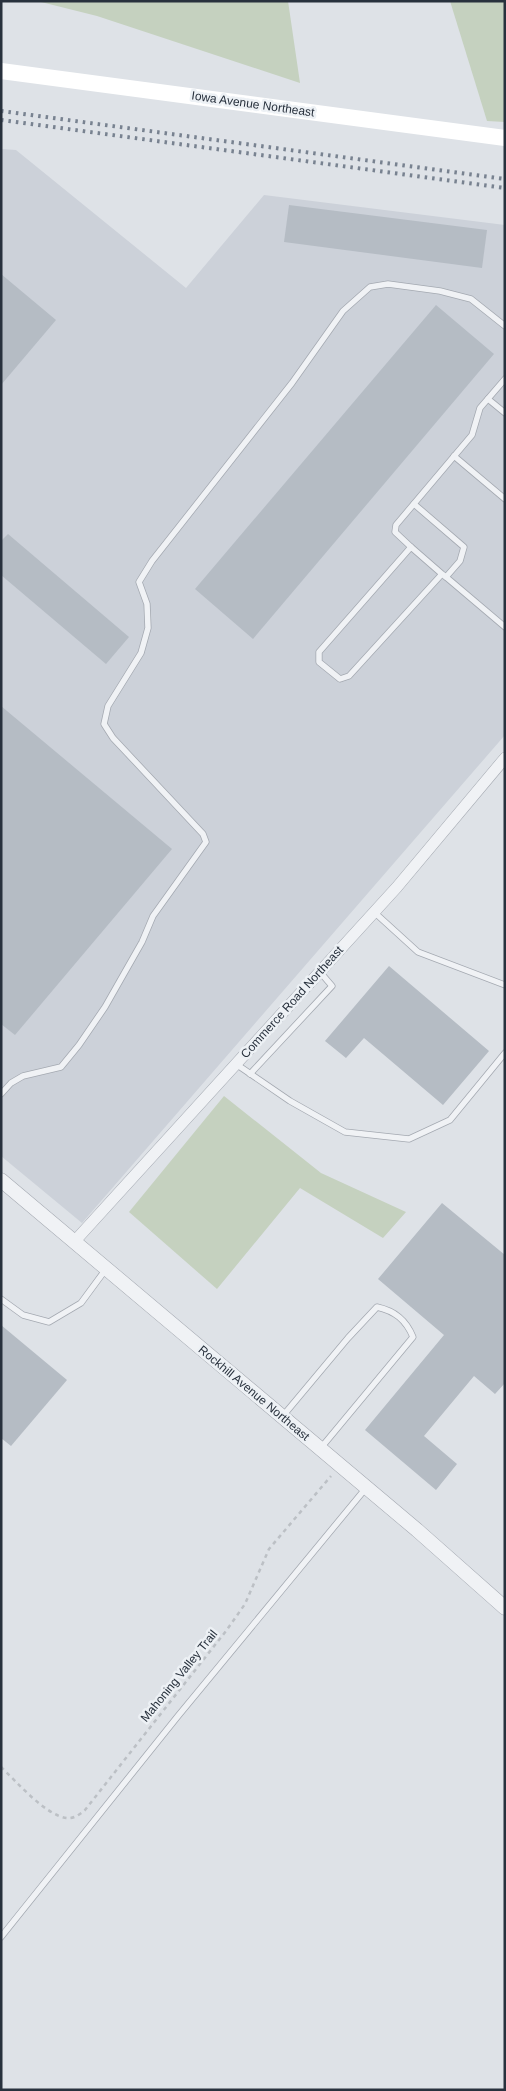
<svg xmlns="http://www.w3.org/2000/svg" width="506" height="2091" viewBox="0 0 506 2091" font-family="Arial,sans-serif">
<rect width="100%" height="100%" fill="#dee2e7"/>
<polygon fill="#ccd1d9" points="1,149 16,150 186,288 264,195 505,225 505,735 82,1223 1,1156"/>
<g fill="#c5d1bf">
<polygon points="37,1 288,1 300,83 97,16"/>
<polygon points="450,1 505,1 505,122 487,121"/>
<polygon points="224,1096 321,1173 406,1212 383,1238 300,1188 217,1289 129,1212"/>
</g>
<g fill="#b5bcc4">
<polygon points="289,205 487,230 482,268 284,242"/>
<polygon points="1,274 56,320 1,385"/>
<polygon points="436,305 494,354 253,639 195,589"/>
<polygon points="8,534 129,637 106,664 1,575 1,541"/>
<polygon points="1,706 172,849 15,1035 1,1024"/>
<polygon points="389,966 489,1051 443,1105 364,1038 346,1058 325,1041"/>
<polygon points="442,1203 505,1255 505,1383 495,1394 474,1376 424,1436 457,1464 436,1490 365,1430 444,1335 378,1279"/>
<polygon points="1,1325 67,1380 11,1446 1,1438"/>
</g>
<g fill="none" stroke-linecap="round" stroke-linejoin="round">
<g stroke="#a4a9b1" stroke-width="7">
<g id="service">
<polyline points="488,399 505,413"/>
<polyline points="454,456 505,499"/>
<polyline points="414,504 464,547 460,561 446,577"/>
<polyline points="411,547 395,532 396,525 472,435 480,408 505,379"/>
<polyline points="442,574 349,676 340,679 319,662 319,652 411,547 442,574 446,577 505,627"/>
<polyline points="374,912 418,952 505,985"/>
<polyline points="236,1064 290,1101 345,1132 409,1139 450,1120 505,1053"/>
<polyline points="250,1074 332,986 320,972"/>
<polyline points="1,1094 11,1083 23,1076 61,1067 79,1045 105,1007 142,942 153,916 206,842 203,834 113,738 104,724 108,706 141,653 148,628 147,604 139,582 152,561 292,383 343,311 370,287 388,284 440,291 471,299 505,326"/>
<polyline points="1,1299 23,1315 49,1322 81,1303 106,1269"/>
<path d="M282,1417L348,1338L377,1307C395,1311 406,1320 413,1337L320,1449"/>
<polyline points="1,1937 178,1716 366,1488"/>
</g>
</g>
<g stroke="#a4a9b1" stroke-width="12">
<polyline id="minor" points="74,1242 397,887 505,758"/>
</g>
<g stroke="#a4a9b1" stroke-width="15">
<polyline id="tertiary" points="1,1180 417,1530 505,1608"/>
</g>
<path stroke="#bcc0c5" stroke-width="2.5" stroke-dasharray="4 4" stroke-linecap="butt" d="M1,1767C17,1782 46,1816 67,1818C74,1819 80,1814 85,1810L226,1631L245,1604L269,1549L331,1476"/>
<use href="#service" stroke="#f0f2f5" stroke-width="5.5"/>
<use href="#minor" stroke="#f0f2f5" stroke-width="11"/>
<use href="#tertiary" stroke="#f0f2f5" stroke-width="14"/>
<polyline stroke="#fff" stroke-width="16" points="1,71 505,138"/>
<g stroke="#788290" stroke-width="4" stroke-dasharray="2.5 5" stroke-linecap="butt">
<polyline points="1,111 505,179"/>
<polyline points="1,120 505,188"/>
</g>
</g>
<g text-anchor="middle" stroke-width="5" stroke-linejoin="round" paint-order="stroke">
<g font-size="12" fill="#28313d" stroke="#edf1f5">
<text transform="translate(253 104) rotate(8)" y="4">Iowa Avenue Northeast</text>
<text transform="translate(292 1002) rotate(-48)" y="4">Commerce Road Northeast</text>
<text transform="translate(254 1393) rotate(40)" y="4">Rockhill Avenue Northeast</text>
<text transform="translate(179 1676) rotate(-51)" y="4">Mahoning Valley Trail</text>
</g>
</g>
<rect width="506" height="2091" fill="none" stroke="#28313d" stroke-width="5"/>
</svg>
